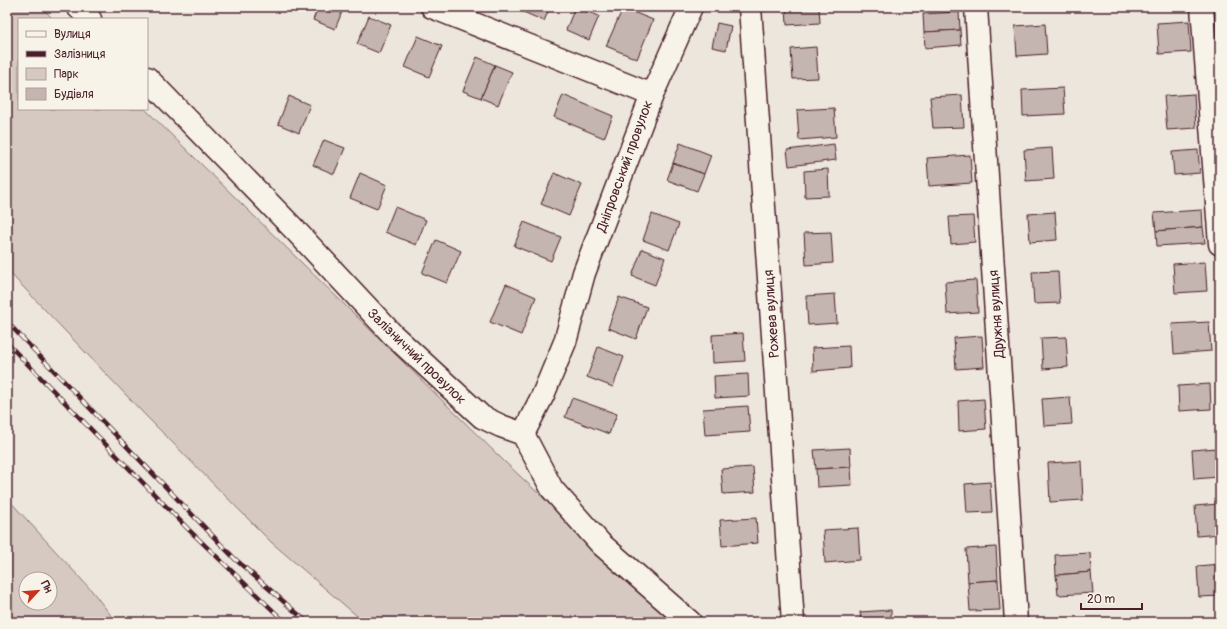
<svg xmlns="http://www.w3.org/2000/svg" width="1227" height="629" viewBox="0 0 1227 629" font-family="Pangolin,sans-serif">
<rect width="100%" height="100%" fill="#ece6dd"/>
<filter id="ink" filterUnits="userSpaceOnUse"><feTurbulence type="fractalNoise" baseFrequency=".025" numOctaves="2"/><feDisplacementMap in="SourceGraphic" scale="8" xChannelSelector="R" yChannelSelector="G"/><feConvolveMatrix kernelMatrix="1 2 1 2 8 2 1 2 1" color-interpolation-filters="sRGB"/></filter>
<g filter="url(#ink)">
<g fill="#d5c9c2" stroke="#907476" fill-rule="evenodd">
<polygon points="7,7 41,7 53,19 19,19 19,109 145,109 505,462 676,622 364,622 271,542 147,417 7,270"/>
<path d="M7,498L92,591L116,622H7ZM26,579H50V603H26Z"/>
</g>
<g fill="#c4b5b0" stroke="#4a1f2b">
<polygon points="318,7 344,7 335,29 313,20"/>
<polygon points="512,7 550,7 544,21"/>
<polygon points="575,7 599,16 589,40 566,30"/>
<polygon points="786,7 819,7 820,23 787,25"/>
<polygon points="623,8 653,20 637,59 606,46"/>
<polygon points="959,12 960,30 924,32 923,14"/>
<polygon points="369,16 391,25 379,53 357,44"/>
<polygon points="1189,21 1191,52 1159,54 1157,23"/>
<polygon points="717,23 731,26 726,50 712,47"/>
<polygon points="1045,24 1047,54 1017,56 1015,26"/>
<polygon points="960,30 961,45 925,48 924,32"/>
<polygon points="418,36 442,46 429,77 405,67"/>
<polygon points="816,47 818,78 793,79 791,49"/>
<polygon points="477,57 495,65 481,98 463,91"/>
<polygon points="495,65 512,72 498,105 481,98"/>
<polygon points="1063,88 1065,114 1023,116 1022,90"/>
<polygon points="1194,94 1196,128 1167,130 1164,96"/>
<polygon points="563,95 613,116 604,138 554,117"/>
<polygon points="962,95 964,127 933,128 930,97"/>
<polygon points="289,96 310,105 299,133 278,124"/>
<polygon points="834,108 836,137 799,140 797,110"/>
<polygon points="324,140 345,148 334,174 313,165"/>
<polygon points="680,143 711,155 704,174 673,163"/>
<polygon points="834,144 836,160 789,166 787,150"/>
<polygon points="1052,148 1054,179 1026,181 1024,150"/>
<polygon points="1198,150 1200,173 1174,175 1172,152"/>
<polygon points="970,155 972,183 929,186 927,158"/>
<polygon points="673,163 704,174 697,191 667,180"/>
<polygon points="828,169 829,196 805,197 804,171"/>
<polygon points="360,173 387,185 377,209 350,198"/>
<polygon points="554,173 582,185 569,216 541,204"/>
<polygon points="395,207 426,220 416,245 385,232"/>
<polygon points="1202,210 1203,227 1156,231 1154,213"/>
<polygon points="1055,212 1057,240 1030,242 1028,214"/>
<polygon points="652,214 679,224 669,250 643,240"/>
<polygon points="973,216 975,242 951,244 949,217"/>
<polygon points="524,222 561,237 551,261 514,246"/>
<polygon points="1203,227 1205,243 1157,246 1156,231"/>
<polygon points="831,232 833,263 806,265 804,233"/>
<polygon points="436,240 461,251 447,283 422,273"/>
<polygon points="642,249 665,258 655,285 632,276"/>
<polygon points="1205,262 1207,291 1175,293 1173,264"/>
<polygon points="1058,271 1060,303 1034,304 1032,272"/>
<polygon points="976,280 978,312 947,314 945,282"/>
<polygon points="506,284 536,297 521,335 490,322"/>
<polygon points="835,294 837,323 808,325 806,296"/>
<polygon points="619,297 647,307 636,339 608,328"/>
<polygon points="1209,322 1211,351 1174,354 1172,324"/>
<polygon points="743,333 745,361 713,363 712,335"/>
<polygon points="982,336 984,367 956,369 954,338"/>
<polygon points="1066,337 1068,367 1043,369 1041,338"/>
<polygon points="849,346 850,368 813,371 812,348"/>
<polygon points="598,347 624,357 613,387 587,377"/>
<polygon points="748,374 749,396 715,398 714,376"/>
<polygon points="1210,384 1211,409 1179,411 1178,386"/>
<polygon points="1070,397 1072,424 1044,426 1042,399"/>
<polygon points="572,398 617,414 609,434 565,417"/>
<polygon points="984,399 986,429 959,431 958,401"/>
<polygon points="748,406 750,432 705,435 703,409"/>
<polygon points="850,448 851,467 816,469 814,450"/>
<polygon points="1217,448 1219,477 1194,479 1192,450"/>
<polygon points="1081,461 1083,500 1050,502 1048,463"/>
<polygon points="753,467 755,492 723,494 721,469"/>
<polygon points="851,467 852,485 817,487 816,469"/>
<polygon points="990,482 992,512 967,513 965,484"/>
<polygon points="1218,504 1220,534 1197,536 1195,506"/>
<polygon points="756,518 758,543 722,546 720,520"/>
<polygon points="858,528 860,560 825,563 823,530"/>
<polygon points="996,547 998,580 968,582 966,549"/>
<polygon points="1090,553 1091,572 1056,575 1055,555"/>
<polygon points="1220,564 1220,596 1199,597 1197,566"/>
<polygon points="1091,572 1093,593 1058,595 1056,575"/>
<polygon points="998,580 1000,610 970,611 968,582"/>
<polygon points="891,610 891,622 861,622 860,612"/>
</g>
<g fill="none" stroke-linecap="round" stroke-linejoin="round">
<g stroke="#4a1f2b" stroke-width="25">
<g id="street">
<polyline points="78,7 90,19"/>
<polyline points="432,7 652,95 584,273 565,342 543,395 523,434"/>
<polyline points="750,7 793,622"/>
<polyline points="976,7 1016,622"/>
<polyline points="1202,7 1220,244"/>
<polyline points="147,78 295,230 393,335 482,417 501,426 523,434 552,489 601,544 690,622"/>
<polyline points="652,95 691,7"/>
</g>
</g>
<use href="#street" stroke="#f7f3e8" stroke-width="22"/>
<g stroke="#4a1f2b" stroke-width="4.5">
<g id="rail">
<polyline points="7,322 235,559 307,622"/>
<polyline points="7,343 189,530 285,622"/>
</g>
</g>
<use href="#rail" stroke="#f7f3e8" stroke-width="3" stroke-dasharray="9" stroke-linecap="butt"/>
</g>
</g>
<g text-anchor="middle" stroke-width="4" stroke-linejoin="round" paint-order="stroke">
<g font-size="14" fill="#4a1f2b" stroke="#f7f3e8">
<text transform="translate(624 166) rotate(-70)" y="5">Дніпровський провулок</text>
<text transform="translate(771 314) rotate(-94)" y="5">Рожева вулиця</text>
<text transform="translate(996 314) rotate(-94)" y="5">Дружня вулиця</text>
<text transform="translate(417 356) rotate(44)" y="5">Залізничний провулок</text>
</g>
</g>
<rect width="1227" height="629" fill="none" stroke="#f7f3e8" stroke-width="24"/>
<rect x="12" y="12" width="1203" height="605" fill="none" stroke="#4a1f2b" stroke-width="1.5" filter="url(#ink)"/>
<rect x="18" y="18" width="130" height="92" fill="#f7f3e8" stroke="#b29e9c"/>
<rect x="26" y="31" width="20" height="6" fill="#f7f3e8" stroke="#b29e9c"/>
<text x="54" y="38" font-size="12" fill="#4a1f2b">Вулиця</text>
<rect x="26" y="51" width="20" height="6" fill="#4a1f2b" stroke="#b29e9c"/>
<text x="54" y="58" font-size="12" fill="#4a1f2b">Залізниця</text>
<rect x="26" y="68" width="20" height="12" fill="#d5c9c2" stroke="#b29e9c"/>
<text x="54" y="78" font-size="12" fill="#4a1f2b">Парк</text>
<rect x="26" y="88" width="20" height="12" fill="#c4b5b0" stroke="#b29e9c"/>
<text x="54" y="98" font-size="12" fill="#4a1f2b">Будівля</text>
<g transform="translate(38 591) rotate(64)"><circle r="19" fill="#f7f3e8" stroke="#b29e9c"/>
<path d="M0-3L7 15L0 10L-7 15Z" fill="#c8321e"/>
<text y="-6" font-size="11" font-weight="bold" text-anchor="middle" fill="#4a1f2b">Пн</text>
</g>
<path d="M1081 603v6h61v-6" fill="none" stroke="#4a1f2b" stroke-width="2"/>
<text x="1087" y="603" font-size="12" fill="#4a1f2b" stroke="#f7f3e8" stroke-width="3" paint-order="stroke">20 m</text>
</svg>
